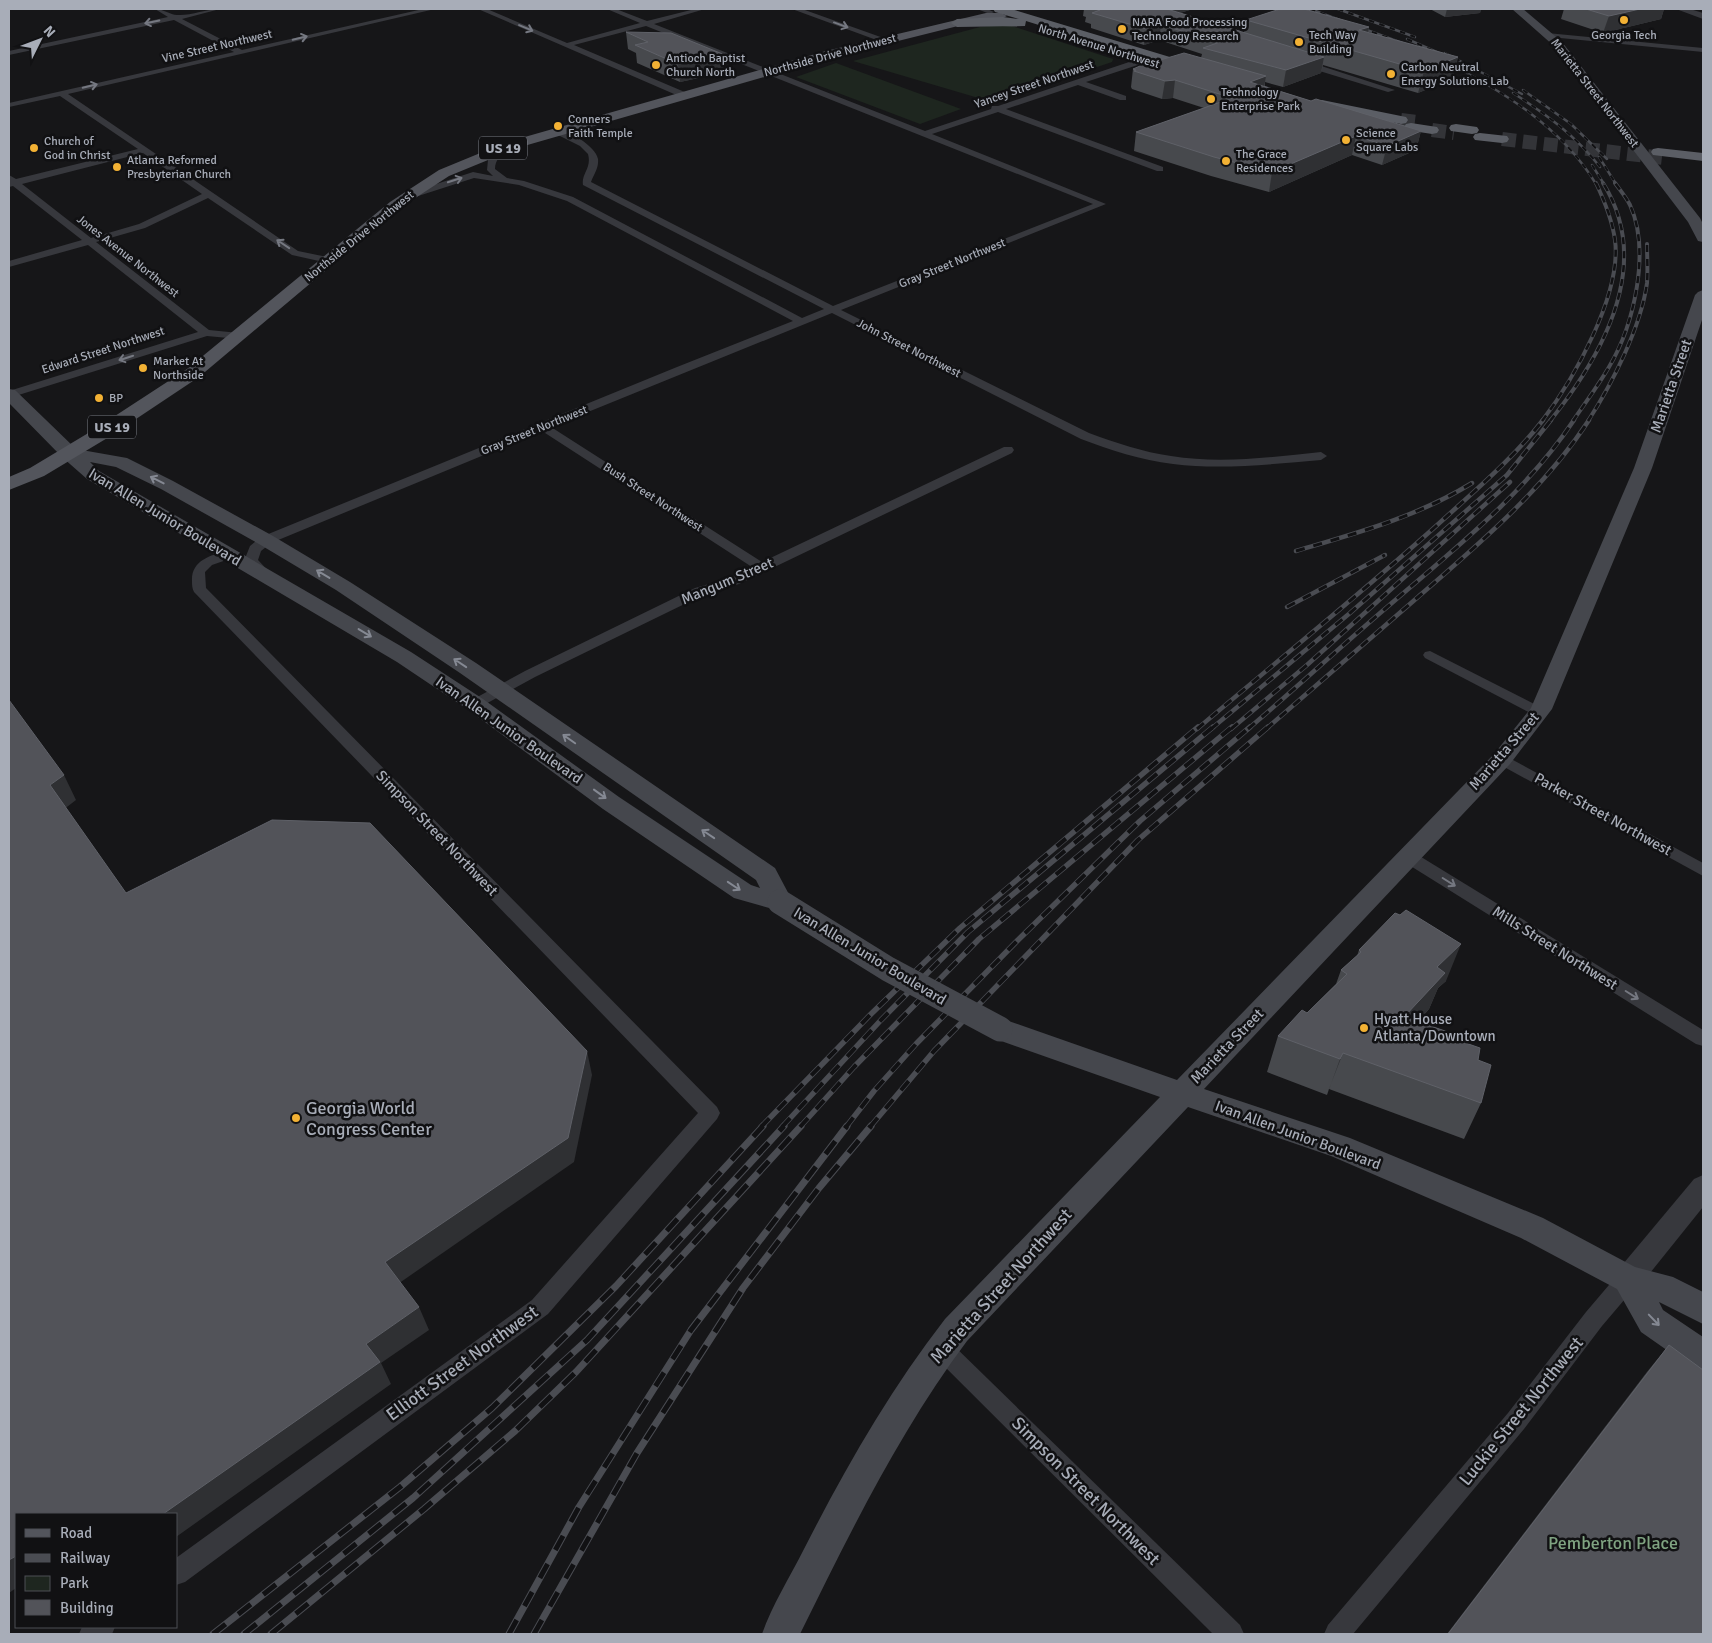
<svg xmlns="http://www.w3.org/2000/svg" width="1712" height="1643" viewBox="0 0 1712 1643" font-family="Signika,sans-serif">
<rect width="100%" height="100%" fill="#161618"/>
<g fill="#1e261f">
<polygon points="1006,24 1113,59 1112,62 992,102 853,61 980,27"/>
<polygon points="836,63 961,109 920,124 796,77"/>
</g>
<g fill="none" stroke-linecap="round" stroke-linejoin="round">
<g stroke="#333438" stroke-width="14" stroke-dasharray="14 7" stroke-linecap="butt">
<polyline points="1401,120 1418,122"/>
<polyline points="1432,130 1454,133"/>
<polyline points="1502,139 1663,158"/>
</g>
<g fill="#37383d" fill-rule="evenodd">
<path d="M155,9C164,9 170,15 177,15C190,16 206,9 220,9L182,19L242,50L423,9H435L68,94L298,251L332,258L333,260L328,263L292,255L208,198L145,228L96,242L209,330L239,333L244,336L239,339L207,336L9,398V391L198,332L88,245L9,267V261L82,240L13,186L9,187V175L16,179L138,149L60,96L9,107V103L234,52L174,20L9,55V51L168,17ZM143,153L202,194L139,224L91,238L22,184Z"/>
<path d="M478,9H487L567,43L640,23L607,9H616L647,21L695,9H705L654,24L925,131L991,109L992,106H998L1150,55H1156V59L1086,82L1126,96V100H1120L1078,85L1006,109L1163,167V171H1157L998,112L932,134L1106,204L841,310L1089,433C1116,443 1143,452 1171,456C1221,464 1271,457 1321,452L1327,456L1321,460C1272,464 1222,470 1173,464C1141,460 1110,450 1081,439L832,313L551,427L762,562L1004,447H1012L1014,450L1012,453L739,584L705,594L535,677L480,707H470L468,704L470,701L525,671L695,588L729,578L752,567L542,431L271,543L261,551L258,560L273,576L271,579H261L244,561L250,546L261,537L677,367L793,321L567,201L519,185L474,178L409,199L404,196L406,194L473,172L493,176L487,170L488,160L500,146H506L507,148C502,155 495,159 495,169L507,178L524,181L573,197L802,318L824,309L583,185C581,174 592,168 588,154L580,146L554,133V129C566,128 596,146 598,159C599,168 594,174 591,182L833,306L1093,204L646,26L574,45L687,93V97H681Z"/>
<polygon points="792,9 802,9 889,40 882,42"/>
<polygon points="977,9 987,9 994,12 990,14"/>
<polygon points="1547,33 1703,48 1703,52 1550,37 1547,37"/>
<polygon points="1300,61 1306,61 1395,90 1388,92 1300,65"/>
<path d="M227,551L232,552L234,555L232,558L212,565L205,572L206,588L717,1107L720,1113L717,1119L548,1314L185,1582L176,1585V1558L532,1300L698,1113L194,592C192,588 192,585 192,581C191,561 210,555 227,551Z"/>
<polygon points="1430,651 1544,709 1547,712 1544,715 1534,715 1425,658 1423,655 1425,652"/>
<polygon points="1502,754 1703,863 1703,876 1497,763 1494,759 1497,755"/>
<polygon points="1407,850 1413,852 1703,1030 1703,1046 1696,1044 1401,860 1399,856 1401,852"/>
<polygon points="1628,1269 1636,1272 1639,1279 1636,1286 1602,1326 1524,1429 1353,1634 1324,1634 1328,1625 1508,1413 1586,1312 1620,1272"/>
<polygon points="941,1337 949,1341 1240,1625 1244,1634 1213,1634 933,1355 930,1348 933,1341"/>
<polygon points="82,1627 115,1627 112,1634 79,1634"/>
</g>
<g fill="#37383d" fill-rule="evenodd">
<polygon points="1676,9 1690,9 1703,13 1703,19"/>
<polygon points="1703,1175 1703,1207 1638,1288 1628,1292 1618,1288 1614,1279 1618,1270 1694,1179"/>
</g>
<g fill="#45474d" fill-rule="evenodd">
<polygon points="1512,9 1523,9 1562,42 1700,218 1703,224 1703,242 1698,241 1688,222 1554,46"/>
<path d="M1703,290V317L1652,468L1552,709L1510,764L1204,1089L1350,1138L1543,1218L1635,1267L1673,1277L1703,1292V1324L1659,1302L1663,1310L1703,1337V1371L1691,1367L1641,1332L1617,1289L1521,1238L1331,1156L1188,1107L967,1341C899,1432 850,1533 800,1634H762C772,1605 790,1577 804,1549C845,1469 889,1391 945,1319L1160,1097L990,1037L986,1029L990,1021L1000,1018L1177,1080L1494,754L1531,708L1634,468L1695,295L1698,292Z"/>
<path d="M9,389L15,390L76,449L127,458L173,481L273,536L350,582L476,663L775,868L793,902L789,909L780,911L734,898L603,809L467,709L397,662L87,479L62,457L9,403ZM90,462L116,467L161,489L259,544L336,590L460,673L756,880L760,888L751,885L619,797L483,699L411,652L99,471Z"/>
</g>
<polygon fill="#53555c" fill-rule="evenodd" points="986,13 1001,13 1007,16 1001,19 986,19 834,57 517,148 449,176 400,208 199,377 109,437 44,476 9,490 9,477 30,468 95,429 187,369 390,202 439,170 507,142 826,51"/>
<g fill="#5b5e65" fill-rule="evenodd">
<polygon points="993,9 1011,9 1203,67 1205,70 1198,74 1193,73 1026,21 1025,26 957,27 951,23 957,19 1003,17 1019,19 995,12"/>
<polygon points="1322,100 1401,116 1406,117 1408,120 1406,123 1401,124 1317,107 1315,104"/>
<polygon points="1411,123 1437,127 1439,130 1437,133 1432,134 1406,130 1404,127 1406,124"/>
<polygon points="1456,124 1477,127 1479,130 1477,133 1472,134 1451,131 1449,128 1451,125"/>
<polygon points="1480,133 1507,136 1509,139 1507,142 1502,143 1475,140 1473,137 1475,134"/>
<polygon points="1658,148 1703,153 1703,161 1653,155 1651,152 1653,149"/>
</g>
<g stroke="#4a4c52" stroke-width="2.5">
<g id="rail-far4">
<polyline points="1310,9 1413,47"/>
<polyline points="1338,9 1415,37"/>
<polyline points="1407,39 1448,57"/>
<polyline points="1445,53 1522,94"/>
<path d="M1442,60C1501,90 1561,126 1596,184"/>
<polyline points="1523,90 1571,124 1607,159"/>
<path d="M1513,93C1546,114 1576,136 1600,167"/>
<polyline points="1599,157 1616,184"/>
<polyline points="1592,165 1604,184"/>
</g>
</g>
<g stroke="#4a4c52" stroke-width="4">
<g id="rail-far3">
<path d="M1542,421C1574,379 1622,294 1615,240C1612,219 1605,202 1596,183"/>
<path d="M1550,421C1603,355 1654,264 1603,183"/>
<path d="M1573,421C1585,403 1598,386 1609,367C1634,325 1651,251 1630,205C1626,197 1620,190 1615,183"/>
<path d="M1588,421C1612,384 1641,327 1647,283C1648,270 1647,257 1647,244"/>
</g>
</g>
<g stroke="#4a4c52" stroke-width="4.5">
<g id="rail-far2">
<path d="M1296,551C1357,533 1417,517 1472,483"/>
<polyline points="1287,607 1385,555"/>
<path d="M1197,729C1276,662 1358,596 1435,527C1472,493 1512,460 1543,420"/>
<polyline points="1211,729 1350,613 1507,475 1551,420"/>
<polyline points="1231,729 1307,665 1510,482"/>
<path d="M1248,729C1295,689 1339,648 1386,608C1453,550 1524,495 1574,420"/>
<path d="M1266,729C1317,685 1367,641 1418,597C1480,543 1544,489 1589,420"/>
</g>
</g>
<g stroke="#4a4c52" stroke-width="5.5">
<g id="rail-far1">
<polyline points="761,1127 871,1014 960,928 1198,727"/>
<polyline points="782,1127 881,1020 968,932 1213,727"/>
<polyline points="800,1127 854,1067 979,939 1232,727"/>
<polyline points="846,1127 874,1091 916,1044 1018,940 1140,821 1250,727"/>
<polyline points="870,1127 934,1051 1138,840 1268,727"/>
</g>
</g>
<g stroke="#4a4c52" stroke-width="7">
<g id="rail">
<polyline points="213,1634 400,1487 492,1408 616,1286 763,1126"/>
<polyline points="244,1634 413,1498 587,1340 784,1126"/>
<polyline points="271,1634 424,1509 515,1431 576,1372 801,1126"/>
<polyline points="509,1634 579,1507 691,1330 847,1126"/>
<polyline points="534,1634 637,1453 743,1288 819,1188 871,1126"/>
</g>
</g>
<use href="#rail-far4" stroke="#111113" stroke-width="2" stroke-dasharray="5.5" stroke-linecap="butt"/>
<use href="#rail-far3" stroke="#111113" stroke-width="2.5" stroke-dasharray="7" stroke-linecap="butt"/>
<use href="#rail-far2" stroke="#111113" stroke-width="3" stroke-dasharray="9" stroke-linecap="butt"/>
<use href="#rail-far1" stroke="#111113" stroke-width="4" stroke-dasharray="12" stroke-linecap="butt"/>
<use href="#rail" stroke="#111113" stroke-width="5" stroke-dasharray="16" stroke-linecap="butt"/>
<polyline stroke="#45474d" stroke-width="25" points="780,902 888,969 1000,1029"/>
</g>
<g fill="#47494d">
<polygon points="1084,9 1193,9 1180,13 1244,32 1246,20 1369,27 1368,33 1458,57 1452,79 1418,93 1323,65 1321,73 1283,87 1265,82 1265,86 1311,101 1421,131 1416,150 1382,165 1352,155 1269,192 1211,176 1134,151 1136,132 1204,108 1173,98 1162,99 1132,89 1131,87 1133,69 1201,58 1202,54 1159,40 1144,45 1091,28 1091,24 1085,22 1086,17 1083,16"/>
<polygon points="1430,9 1481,9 1480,13 1445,17"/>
<polygon points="1564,9 1664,9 1661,19 1603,33 1561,19"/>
<polygon points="626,32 726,72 680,82 637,63 636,53 628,49"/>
<polygon points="1359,950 1446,981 1438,988 1429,1009 1418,1022 1454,1039 1478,1060 1481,1103 1464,1139 1329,1089 1327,1095 1267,1072 1278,1036 1307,1013 1336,984 1341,970 1357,956"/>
<polygon points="1669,1345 1703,1634 1447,1634 1647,1372"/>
</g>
<g fill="#2f3033">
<polygon points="1167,9 1193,9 1166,17"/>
<polygon points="1447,9 1481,9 1480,13 1445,17"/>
<polygon points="1640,9 1664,9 1661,19 1603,33 1609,16"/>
<polygon points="1161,25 1159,40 1144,45 1146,29"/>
<polygon points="1369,27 1365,48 1355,52 1359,30"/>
<polygon points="725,55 726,72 680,82 678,64"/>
<polygon points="1324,57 1321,73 1283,87 1286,70"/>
<polygon points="1458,57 1452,79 1418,93 1424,71"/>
<polygon points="1266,76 1263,94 1250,82"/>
<polygon points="1175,80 1173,98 1162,99 1165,81"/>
<polygon points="1421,131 1416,150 1382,165 1387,146"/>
<polygon points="1356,136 1352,155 1269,192 1272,172"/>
<polygon points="64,775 76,800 63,810 50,785"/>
<polygon points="1461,944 1446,981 1438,988 1429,1009 1389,1053 1404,1017 1437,967"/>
<polygon points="587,1051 592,1075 574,1162 395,1286 385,1262"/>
<polygon points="1343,1053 1329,1089 1327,1095 1340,1059"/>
<polygon points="419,1307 429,1330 381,1363 391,1384 176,1537 176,1514 163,1514 366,1344"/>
<polygon points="16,1556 16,1588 9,1593 9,1560"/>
</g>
<g fill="#525359" stroke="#5f6168">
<polygon points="1094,9 1167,9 1324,57 1286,70 1203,48 1220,42 1161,25 1146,29 1092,13 1100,10"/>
<polygon points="1280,9 1304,9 1369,27 1359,30 1458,57 1424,71 1246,20"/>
<polygon points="1586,9 1640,9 1609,16"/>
<polygon points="626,32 671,33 725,55 678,64 635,45 648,42"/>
<polygon points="1184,53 1266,76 1250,82 1311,101 1316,99 1421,131 1387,146 1356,136 1272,172 1214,157 1136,132 1232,98 1175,80 1165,81 1134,71 1136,70 1133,69 1140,66"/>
<polygon points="9,700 64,775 50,785 126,893 272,820 370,823 587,1051 568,1138 385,1262 419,1307 366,1344 380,1362 163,1514 16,1514 16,1556 9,1560"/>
<polygon points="1406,910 1461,944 1437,967 1445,973 1404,1017 1454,1034 1454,1039 1480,1048 1478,1060 1491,1065 1481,1103 1343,1053 1340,1059 1278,1036 1302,1010 1307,1013 1347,974 1341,970 1361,952 1359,950 1395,913 1400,915"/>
<polygon points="1669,1345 1703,1370 1703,1634 1448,1634"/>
</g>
<defs><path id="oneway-shaft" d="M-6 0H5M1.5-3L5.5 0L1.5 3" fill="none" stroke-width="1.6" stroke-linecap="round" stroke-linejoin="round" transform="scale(1.25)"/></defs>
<g stroke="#757881">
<use href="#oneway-shaft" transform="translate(152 22) rotate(168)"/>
<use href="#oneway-shaft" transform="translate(841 25) rotate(20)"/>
<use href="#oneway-shaft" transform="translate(526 28) rotate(23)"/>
<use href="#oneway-shaft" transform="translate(300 38) rotate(-13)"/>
<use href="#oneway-shaft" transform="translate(90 86) rotate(-13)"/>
<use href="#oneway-shaft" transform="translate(455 180) rotate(-18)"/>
<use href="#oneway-shaft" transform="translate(283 244) rotate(-146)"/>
<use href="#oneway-shaft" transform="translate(126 358) rotate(162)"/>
<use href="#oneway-shaft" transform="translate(1449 882) rotate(32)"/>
<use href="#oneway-shaft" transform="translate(1632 995) rotate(32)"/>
</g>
<g stroke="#858993">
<use href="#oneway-shaft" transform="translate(157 480) rotate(-153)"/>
<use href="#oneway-shaft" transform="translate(323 574) rotate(-149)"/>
<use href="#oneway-shaft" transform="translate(365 633) rotate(31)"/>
<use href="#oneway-shaft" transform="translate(460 663) rotate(-146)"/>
<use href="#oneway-shaft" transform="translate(569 739) rotate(-145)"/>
<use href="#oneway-shaft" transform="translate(600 794) rotate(36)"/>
<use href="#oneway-shaft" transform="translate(708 834) rotate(-146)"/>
<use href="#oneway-shaft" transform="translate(734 886) rotate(34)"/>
<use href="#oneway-shaft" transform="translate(1654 1320) rotate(46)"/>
</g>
<g fill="#f2b134" stroke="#111113" stroke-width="2">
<circle cx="1624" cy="20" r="5"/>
<circle cx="1122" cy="29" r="5"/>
<circle cx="1299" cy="42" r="5"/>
<circle cx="656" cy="65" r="5"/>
<circle cx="1391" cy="74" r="5"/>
<circle cx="1211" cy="99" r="5"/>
<circle cx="558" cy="126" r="5"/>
<circle cx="1346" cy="140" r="5"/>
<circle cx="34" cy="148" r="5"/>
<circle cx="1226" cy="161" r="5"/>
<circle cx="117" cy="167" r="5"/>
<circle cx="143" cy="368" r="5"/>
<circle cx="99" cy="398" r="5"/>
<circle cx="1364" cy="1028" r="5"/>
<circle cx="296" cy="1118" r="5"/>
</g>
<g text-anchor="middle" stroke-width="5" stroke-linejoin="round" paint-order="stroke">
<g font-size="12" fill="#a8adb8" stroke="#111113" text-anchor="start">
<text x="1132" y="26">NARA Food Processing<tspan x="1132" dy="14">Technology Research</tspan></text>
<text x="1309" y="39">Tech Way<tspan x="1309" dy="14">Building</tspan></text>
<text x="1624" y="39" text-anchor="middle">Georgia Tech</text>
<text x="666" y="62">Antioch Baptist<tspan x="666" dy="14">Church North</tspan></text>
<text x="1401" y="71">Carbon Neutral<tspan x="1401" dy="14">Energy Solutions Lab</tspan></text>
<text x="1221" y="96">Technology<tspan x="1221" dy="14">Enterprise Park</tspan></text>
<text x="568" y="123">Conners<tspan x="568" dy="14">Faith Temple</tspan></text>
<text x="1356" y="137">Science<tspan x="1356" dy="14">Square Labs</tspan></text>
<text x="44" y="145">Church of<tspan x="44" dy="14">God in Christ</tspan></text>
<text x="1236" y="158">The Grace<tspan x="1236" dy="14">Residences</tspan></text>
<text x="127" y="164">Atlanta Reformed<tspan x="127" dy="14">Presbyterian Church</tspan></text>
<text x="153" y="365">Market At<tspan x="153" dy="14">Northside</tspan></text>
<text x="109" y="402">BP</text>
</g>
<g font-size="12" fill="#a8adb8" stroke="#111113">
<text transform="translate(217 46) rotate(-13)" y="4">Vine Street Northwest</text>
<text transform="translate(1099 46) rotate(17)" y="4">North Avenue Northwest</text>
<text transform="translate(830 55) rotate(-15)" y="4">Northside Drive Northwest</text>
<text transform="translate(1034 84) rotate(-19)" y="4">Yancey Street Northwest</text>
<text transform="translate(1595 93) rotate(52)" y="4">Marietta Street Northwest</text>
<text transform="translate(359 236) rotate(-39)" y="4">Northside Drive Northwest</text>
<text transform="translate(128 256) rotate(38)" y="4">Jones Avenue Northwest</text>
<text transform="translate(952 263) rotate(-22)" y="4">Gray Street Northwest</text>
<text transform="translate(909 348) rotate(27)" y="4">John Street Northwest</text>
<text transform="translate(103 350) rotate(-18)" y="4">Edward Street Northwest</text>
<text transform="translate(534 430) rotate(-22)" y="4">Gray Street Northwest</text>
<text transform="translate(653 497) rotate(33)" y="4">Bush Street Northwest</text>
</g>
<g fill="#111113" stroke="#7b7e86" stroke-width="1">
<rect x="479" y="136.5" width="48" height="23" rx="4"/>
<rect x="88" y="415.5" width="48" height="23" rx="4"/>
</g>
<g font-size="14" font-weight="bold" fill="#a8adb8">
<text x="503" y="153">US 19</text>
<text x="112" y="432">US 19</text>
</g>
<g font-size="15" fill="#a8adb8" stroke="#111113">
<text transform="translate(1671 386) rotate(-71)" y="5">Marietta Street</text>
<text transform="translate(165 517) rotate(31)" y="5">Ivan Allen Junior Boulevard</text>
<text transform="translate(727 581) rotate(-23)" y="5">Mangum Street</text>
<text transform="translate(509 730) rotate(35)" y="5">Ivan Allen Junior Boulevard</text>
<text transform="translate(1504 751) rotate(-49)" y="5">Marietta Street</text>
<text transform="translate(1603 814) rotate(29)" y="5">Parker Street Northwest</text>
<text transform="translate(437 833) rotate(46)" y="5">Simpson Street Northwest</text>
<text transform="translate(1555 948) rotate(32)" y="5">Mills Street Northwest</text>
<text transform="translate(870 956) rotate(31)" y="5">Ivan Allen Junior Boulevard</text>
<text transform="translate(1227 1046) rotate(-46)" y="5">Marietta Street</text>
<text transform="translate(1298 1135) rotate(20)" y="5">Ivan Allen Junior Boulevard</text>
</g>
<g font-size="15" fill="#a8adb8" stroke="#111113" text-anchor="start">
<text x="1374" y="1024">Hyatt House<tspan x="1374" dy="17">Atlanta/Downtown</tspan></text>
</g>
<g font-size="18" fill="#a8adb8" stroke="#111113" text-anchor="start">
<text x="306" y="1114">Georgia World<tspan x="306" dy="21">Congress Center</tspan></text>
</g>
<g font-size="18" fill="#a8adb8" stroke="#111113">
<text transform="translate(1001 1286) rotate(-48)" y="6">Marietta Street Northwest</text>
<text transform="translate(462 1363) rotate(-36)" y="6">Elliott Street Northwest</text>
<text transform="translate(1521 1411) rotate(-51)" y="6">Luckie Street Northwest</text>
<text transform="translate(1086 1491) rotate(45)" y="6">Simpson Street Northwest</text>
</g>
<g font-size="18" fill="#7fa381" stroke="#111113">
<text x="1613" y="1549">Pemberton Place</text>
</g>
</g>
<rect width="1712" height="1643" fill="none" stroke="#a8adb8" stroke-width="20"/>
<rect x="15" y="1513" width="162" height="115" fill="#111113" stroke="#4d4f55"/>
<rect x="25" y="1529" width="25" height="8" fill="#53555c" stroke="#4d4f55"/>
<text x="60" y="1538" font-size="15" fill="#a8adb8">Road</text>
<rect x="25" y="1554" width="25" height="8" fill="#4a4c52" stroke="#4d4f55"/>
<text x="60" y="1563" font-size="15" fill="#a8adb8">Railway</text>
<rect x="25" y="1576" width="25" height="15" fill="#1e261f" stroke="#4d4f55"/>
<text x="60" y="1588" font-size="15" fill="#a8adb8">Park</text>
<rect x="25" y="1600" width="25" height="15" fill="#525359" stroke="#4d4f55"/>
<text x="60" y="1613" font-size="15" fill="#a8adb8">Building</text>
<g transform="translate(40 40) rotate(48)" stroke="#111113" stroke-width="4" paint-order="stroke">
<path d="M0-4L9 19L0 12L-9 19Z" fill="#a8adb8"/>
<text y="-8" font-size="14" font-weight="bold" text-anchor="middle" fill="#a8adb8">N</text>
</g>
</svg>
